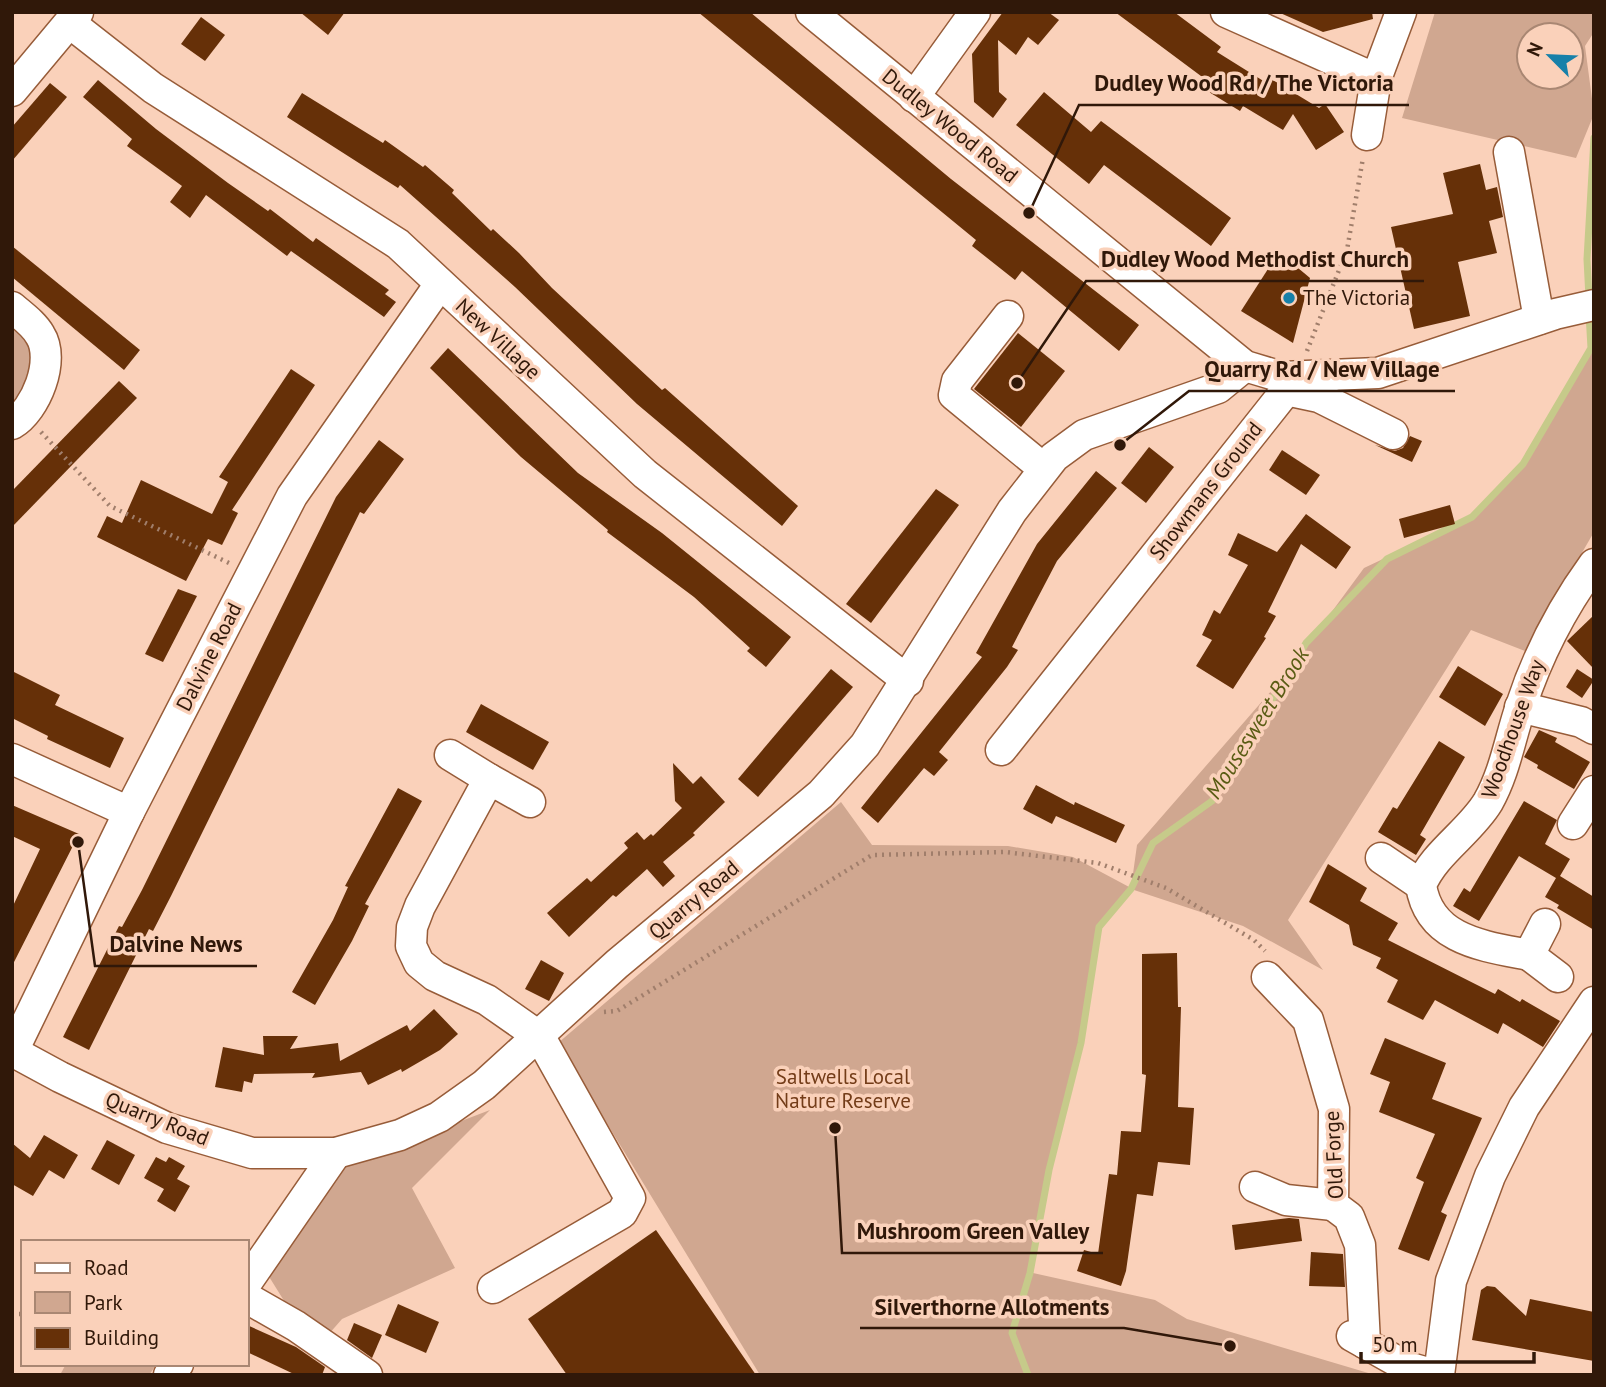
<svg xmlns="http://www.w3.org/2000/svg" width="1606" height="1387" viewBox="0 0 1606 1387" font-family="'PT Sans',sans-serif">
<rect width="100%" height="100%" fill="#fad1ba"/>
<g fill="#d0a790" fill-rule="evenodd">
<path d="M1435,12H1594V32L1585,46L1594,114L1576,158L1402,118ZM1529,35H1571V77H1529Z"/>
<polygon points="12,322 29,336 33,372 12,408"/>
<polygon points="1594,344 1594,532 1525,651 1471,630 1288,920 1323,970 1243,926 1131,889 1099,927 1081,1044 1049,1170 1033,1273 1155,1300 1187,1319 1375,1375 760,1375 558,1043 841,802 872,845 1008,846 1073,857 1131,888 1137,845 1286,674 1364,568 1472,517 1523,464"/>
<polygon points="490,1110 412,1188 455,1268 342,1319 328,1335 291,1312 268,1275 344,1166"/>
<polygon points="66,1364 157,1364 149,1375 60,1375"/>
</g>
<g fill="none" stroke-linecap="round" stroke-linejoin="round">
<g stroke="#c6ca8a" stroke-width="7">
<polyline points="1589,298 1587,259 1594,138"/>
<polyline points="1028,1375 1012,1333 1030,1273 1049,1170 1081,1043 1099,927 1131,889 1153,843 1212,801 1306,643 1387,559 1472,517 1523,464 1591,348 1589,313"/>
</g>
</g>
<g fill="#663008">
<polygon points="300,12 345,12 328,35"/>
<polygon points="698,12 750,12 951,179 1139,325 1119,351 1022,271 1015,280 972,246 976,240"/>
<polygon points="1003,12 1048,12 1059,20 1038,45 1028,37 1016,55 998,40 999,92 1007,99 993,118 974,102 972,54"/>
<polygon points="1115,12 1174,12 1221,47 1217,52 1265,82 1268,77 1319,108 1325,104 1344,132 1316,150 1293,114 1283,130 1243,106 1240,111 1204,89 1209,82"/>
<polygon points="1278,12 1372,12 1373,19 1323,32"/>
<polygon points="201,17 225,35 205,61 181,44"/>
<polygon points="98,80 156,129 228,183 268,211 270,209 313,242 316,238 389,290 385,294 396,302 384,317 291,251 287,256 206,195 190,218 170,202 182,186 127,146 132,139 83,97"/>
<polygon points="50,83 67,97 12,161 12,127"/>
<polygon points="1044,92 1091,132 1101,121 1231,218 1211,246 1104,165 1089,184 1016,125"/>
<polygon points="302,93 383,143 385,140 423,167 425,165 454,190 452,193 491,231 493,229 519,253 552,288 662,390 665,388 798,506 782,526 637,404 515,287 400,185 398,188 287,117"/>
<polygon points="1480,164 1486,190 1497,187 1503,217 1489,221 1497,253 1458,262 1470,316 1414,329 1391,227 1453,214 1443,173"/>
<polygon points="12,246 140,350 124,370 12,277"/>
<polygon points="1279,252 1310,278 1293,343 1241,311"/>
<polygon points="1018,333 1065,371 1021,427 974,389"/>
<polygon points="448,348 578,473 662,533 791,637 766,667 747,651 750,648 694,597 607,532 608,530 521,457 430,368"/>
<polygon points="291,369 315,385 232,510 238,513 222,545 208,539 186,581 97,537 107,516 122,523 141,480 212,514 228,482 219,477"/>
<polygon points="119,381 137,398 12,527 12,491"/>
<polygon points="1410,436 1422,441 1412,462 1375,445 1395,451 1403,448"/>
<polygon points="379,440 404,459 364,514 360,512 171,896 153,931 149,929 89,1050 63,1037 119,926 122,927 142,890 336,497"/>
<polygon points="1149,447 1174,467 1146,503 1121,483"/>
<polygon points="1282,450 1320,475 1306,495 1269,470"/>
<polygon points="1096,471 1117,488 1057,561 1012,647 1018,650 1007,667 939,752 948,760 934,776 924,768 878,823 861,808 982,657 976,653 1037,544"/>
<polygon points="936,489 959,505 871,623 846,604"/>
<polygon points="1450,505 1455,524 1404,538 1399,519"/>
<polygon points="1306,514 1351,547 1336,569 1301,544 1268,612 1276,616 1264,637 1266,638 1233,689 1196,666 1212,640 1202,635 1214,610 1220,614 1248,565 1228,555 1238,533 1277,552"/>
<polygon points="178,589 197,596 163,662 145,654"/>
<polygon points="1594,615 1594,669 1567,641"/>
<polygon points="1458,666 1503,694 1485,726 1439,697"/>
<polygon points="831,669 853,687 758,797 738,779"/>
<polygon points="1577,669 1594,680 1582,698 1566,687"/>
<polygon points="12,671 60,695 55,705 124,738 110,768 47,739 48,736 12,718"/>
<polygon points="481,704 549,742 533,770 466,732"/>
<polygon points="1539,730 1557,738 1555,742 1590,762 1574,789 1537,768 1538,765 1524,757"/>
<polygon points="1439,741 1465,757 1420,835 1426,839 1416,855 1378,832 1393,807 1397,809"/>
<polygon points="673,763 693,784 701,776 725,802 693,833 695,835 663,862 675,876 663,887 647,869 616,897 613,895 569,937 547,913 587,878 591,882 628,848 624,843 637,832 644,840 651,834 653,836 682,808 675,801"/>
<polygon points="1036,785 1074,805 1075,802 1125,825 1116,843 1056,816 1052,824 1023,809"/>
<polygon points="398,788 422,801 365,904 369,906 352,941 315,1005 292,992 333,920 348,887 345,886"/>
<polygon points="1524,801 1557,820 1545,844 1570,859 1560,876 1594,897 1594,930 1557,908 1559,905 1545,897 1556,878 1519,856 1479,921 1453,906 1464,888 1470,892"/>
<polygon points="12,805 79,834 12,966 12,908 40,849 12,836"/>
<polygon points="1328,864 1367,888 1360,901 1398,923 1388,940 1495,994 1498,989 1520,1002 1522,999 1560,1021 1543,1047 1503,1023 1498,1034 1435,1000 1423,1020 1387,1002 1398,980 1376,968 1381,958 1353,945 1349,925 1309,902"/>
<polygon points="1177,953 1178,1007 1181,1007 1178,1107 1194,1108 1190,1165 1158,1162 1153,1196 1137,1194 1126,1271 1121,1286 1077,1271 1084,1250 1098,1254 1109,1174 1117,1175 1121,1131 1141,1132 1146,1075 1142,1074 1142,954"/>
<polygon points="541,960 564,973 549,1001 525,989"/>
<polygon points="434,1009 458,1034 440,1050 402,1072 401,1069 368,1085 361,1072 312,1078 315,1073 254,1074 252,1083 244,1081 242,1092 215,1087 223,1047 264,1055 263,1036 298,1036 290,1049 338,1043 340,1061 407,1025 410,1031"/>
<polygon points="1385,1038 1446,1063 1432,1099 1482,1118 1441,1212 1447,1215 1429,1261 1398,1249 1424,1182 1416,1178 1435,1134 1379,1112 1390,1082 1370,1074"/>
<polygon points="44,1135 78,1155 64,1179 49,1170 33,1196 12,1184 12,1143 30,1158"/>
<polygon points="107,1140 135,1155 119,1185 91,1169"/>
<polygon points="156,1157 166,1162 169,1157 185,1166 177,1179 190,1186 175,1212 157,1201 164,1189 144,1178"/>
<polygon points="1289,1218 1299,1219 1302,1241 1235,1250 1232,1225"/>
<polygon points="656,1230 756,1375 567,1375 528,1319"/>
<polygon points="1311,1252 1343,1254 1345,1287 1309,1286"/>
<polygon points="1487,1286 1495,1287 1526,1316 1530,1299 1594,1312 1594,1361 1472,1340 1481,1290"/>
<polygon points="398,1304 439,1322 426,1353 385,1335"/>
<polygon points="354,1323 382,1335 372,1358 347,1340"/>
<polygon points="247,1325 296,1347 325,1367 322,1375 296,1375 247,1352"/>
</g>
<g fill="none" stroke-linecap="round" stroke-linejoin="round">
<g stroke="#975c39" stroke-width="33">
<g id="minor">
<polyline points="811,12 1245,366 1282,377 1378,373 1555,314 1594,305"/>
<polyline points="1226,12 1376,79 1401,12"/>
<polyline points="70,23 153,88 398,244 645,474 908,681"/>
<polyline points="12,91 78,12"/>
<polyline points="914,97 975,12"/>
<polyline points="1367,135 1376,79"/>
<polyline points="1509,152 1539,319"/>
<path d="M12,307C21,315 34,324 40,335C56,360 36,410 12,424"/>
<polyline points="1008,316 957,381 954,395 1043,468"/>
<polyline points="1286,390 1319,397 1393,434"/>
<polyline points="1520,707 1581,722 1594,729"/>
<polyline points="1001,750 1296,378"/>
<polyline points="450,755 489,779"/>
<polyline points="12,759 129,812"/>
<polyline points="1573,824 1594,791"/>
<polyline points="1381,858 1421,885"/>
<polyline points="1545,924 1529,955 1558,977"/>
<path d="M1529,955C1483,946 1429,940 1421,885C1434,853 1470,832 1488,802C1505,772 1510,738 1521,706C1538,654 1562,608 1594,564"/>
<polyline points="1267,977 1308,1020 1334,1109 1333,1205 1349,1217 1360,1245 1365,1343"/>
<polyline points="12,1051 60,1077 167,1128 252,1153 336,1153 400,1135 439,1117 484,1085 617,964 821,794 865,745 1012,511 1054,457 1084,435 1218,388 1245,366"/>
<polyline points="13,1051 129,812 292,496 440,284"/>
<polyline points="1255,1187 1286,1200 1333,1205"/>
<polyline points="247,1282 336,1153"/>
<polyline points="493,1288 622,1213 630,1198 540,1037 487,1000 435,976 419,963 411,946 412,927 420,906 489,779 530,802"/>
<polyline points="247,1298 296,1326 367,1375"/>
<polyline points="1352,1336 1407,1367 1435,1375"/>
<polyline points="169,1375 178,1364"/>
<polyline points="1439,1375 1451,1281 1490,1176 1524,1107 1594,1002"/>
</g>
</g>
<g stroke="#a07e6b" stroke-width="4.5" stroke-dasharray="2 5" stroke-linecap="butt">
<polyline points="1307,351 1347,250 1363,158"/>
<polyline points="41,432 110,506 229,563"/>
<polyline points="604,1012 617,1011 872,855 1005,852 1098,863 1166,888 1254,940 1265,951"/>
<polyline points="12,1314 23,1314"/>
</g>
<use href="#minor" stroke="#fff" stroke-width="30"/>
</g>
<circle fill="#1780a9" stroke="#fad1ba" stroke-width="2.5" cx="1289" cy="298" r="7"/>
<g text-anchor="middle" stroke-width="7" stroke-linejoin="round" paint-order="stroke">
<g font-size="21" fill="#301809" stroke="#fad1ba">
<text transform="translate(950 126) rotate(39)" y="7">Dudley Wood Road</text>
<text transform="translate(498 339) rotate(43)" y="7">New Village</text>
<text transform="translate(1206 491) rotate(-52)" y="7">Showmans Ground</text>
<text transform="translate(209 657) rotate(-63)" y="7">Dalvine Road</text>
<text transform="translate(1513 729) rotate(-70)" y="7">Woodhouse Way</text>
<text transform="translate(694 900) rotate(-40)" y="7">Quarry Road</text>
<text transform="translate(157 1119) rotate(22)" y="7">Quarry Road</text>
<text transform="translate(1334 1155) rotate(-93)" y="7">Old Forge</text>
</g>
<g font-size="21" fill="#301809" stroke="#fad1ba" text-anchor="start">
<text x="1303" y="305">The Victoria</text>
</g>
<g font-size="21" fill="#733c18" stroke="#fad1ba">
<text x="843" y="1084">Saltwells Local<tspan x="843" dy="24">Nature Reserve</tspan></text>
</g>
<g font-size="23" font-style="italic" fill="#5a5c14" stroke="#fad1ba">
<text transform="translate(1257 723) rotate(-58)" y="8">Mousesweet Brook</text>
</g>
</g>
<path fill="none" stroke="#301809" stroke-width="2.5" d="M1029 213L1079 105H1409M1017 383L1086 281H1424M1120 445L1189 391H1455M78 842L95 966H257M835 1128L842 1253H1103M1230 1346L1124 1328H860"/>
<g fill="#301809" stroke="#fad1ba" stroke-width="2.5">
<circle cx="1029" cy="213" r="7"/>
<circle cx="1017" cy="383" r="7"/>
<circle cx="1120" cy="445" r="7"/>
<circle cx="78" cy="842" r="7"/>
<circle cx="835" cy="1128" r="7"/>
<circle cx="1230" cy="1346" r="7"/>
</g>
<g font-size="23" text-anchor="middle" font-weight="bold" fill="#301809" stroke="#fad1ba" stroke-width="7" stroke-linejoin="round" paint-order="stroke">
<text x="1244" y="91">Dudley Wood Rd / The Victoria</text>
<text x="1255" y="267">Dudley Wood Methodist Church</text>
<text x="1322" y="377">Quarry Rd / New Village</text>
<text x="176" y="952">Dalvine News</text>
<text x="973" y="1239">Mushroom Green Valley</text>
<text x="992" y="1315">Silverthorne Allotments</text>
</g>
<rect width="1606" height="1387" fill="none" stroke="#301809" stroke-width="28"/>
<rect x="21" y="1240" width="228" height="126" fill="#fad1ba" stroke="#a98773" stroke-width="2"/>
<rect x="35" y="1263" width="35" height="10" fill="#ffffff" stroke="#a98773" stroke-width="2"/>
<text x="84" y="1275" font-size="21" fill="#301809">Road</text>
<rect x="35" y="1292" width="35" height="21" fill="#d0a790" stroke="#a98773" stroke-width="2"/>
<text x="84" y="1310" font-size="21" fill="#301809">Park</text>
<rect x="35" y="1328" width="35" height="21" fill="#663008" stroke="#a98773" stroke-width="2"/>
<text x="84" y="1345" font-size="21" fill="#301809">Building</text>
<g transform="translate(1550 56) rotate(294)"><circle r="33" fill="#fad1ba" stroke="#a98773" stroke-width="2"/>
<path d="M0-5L12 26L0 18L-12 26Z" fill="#1780a9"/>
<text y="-10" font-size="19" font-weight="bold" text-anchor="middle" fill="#301809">N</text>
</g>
<path d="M1361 1352v10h173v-10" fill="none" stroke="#301809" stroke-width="3.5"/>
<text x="1372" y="1352" font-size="21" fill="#301809" stroke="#fad1ba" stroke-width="5" paint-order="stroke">50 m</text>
</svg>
